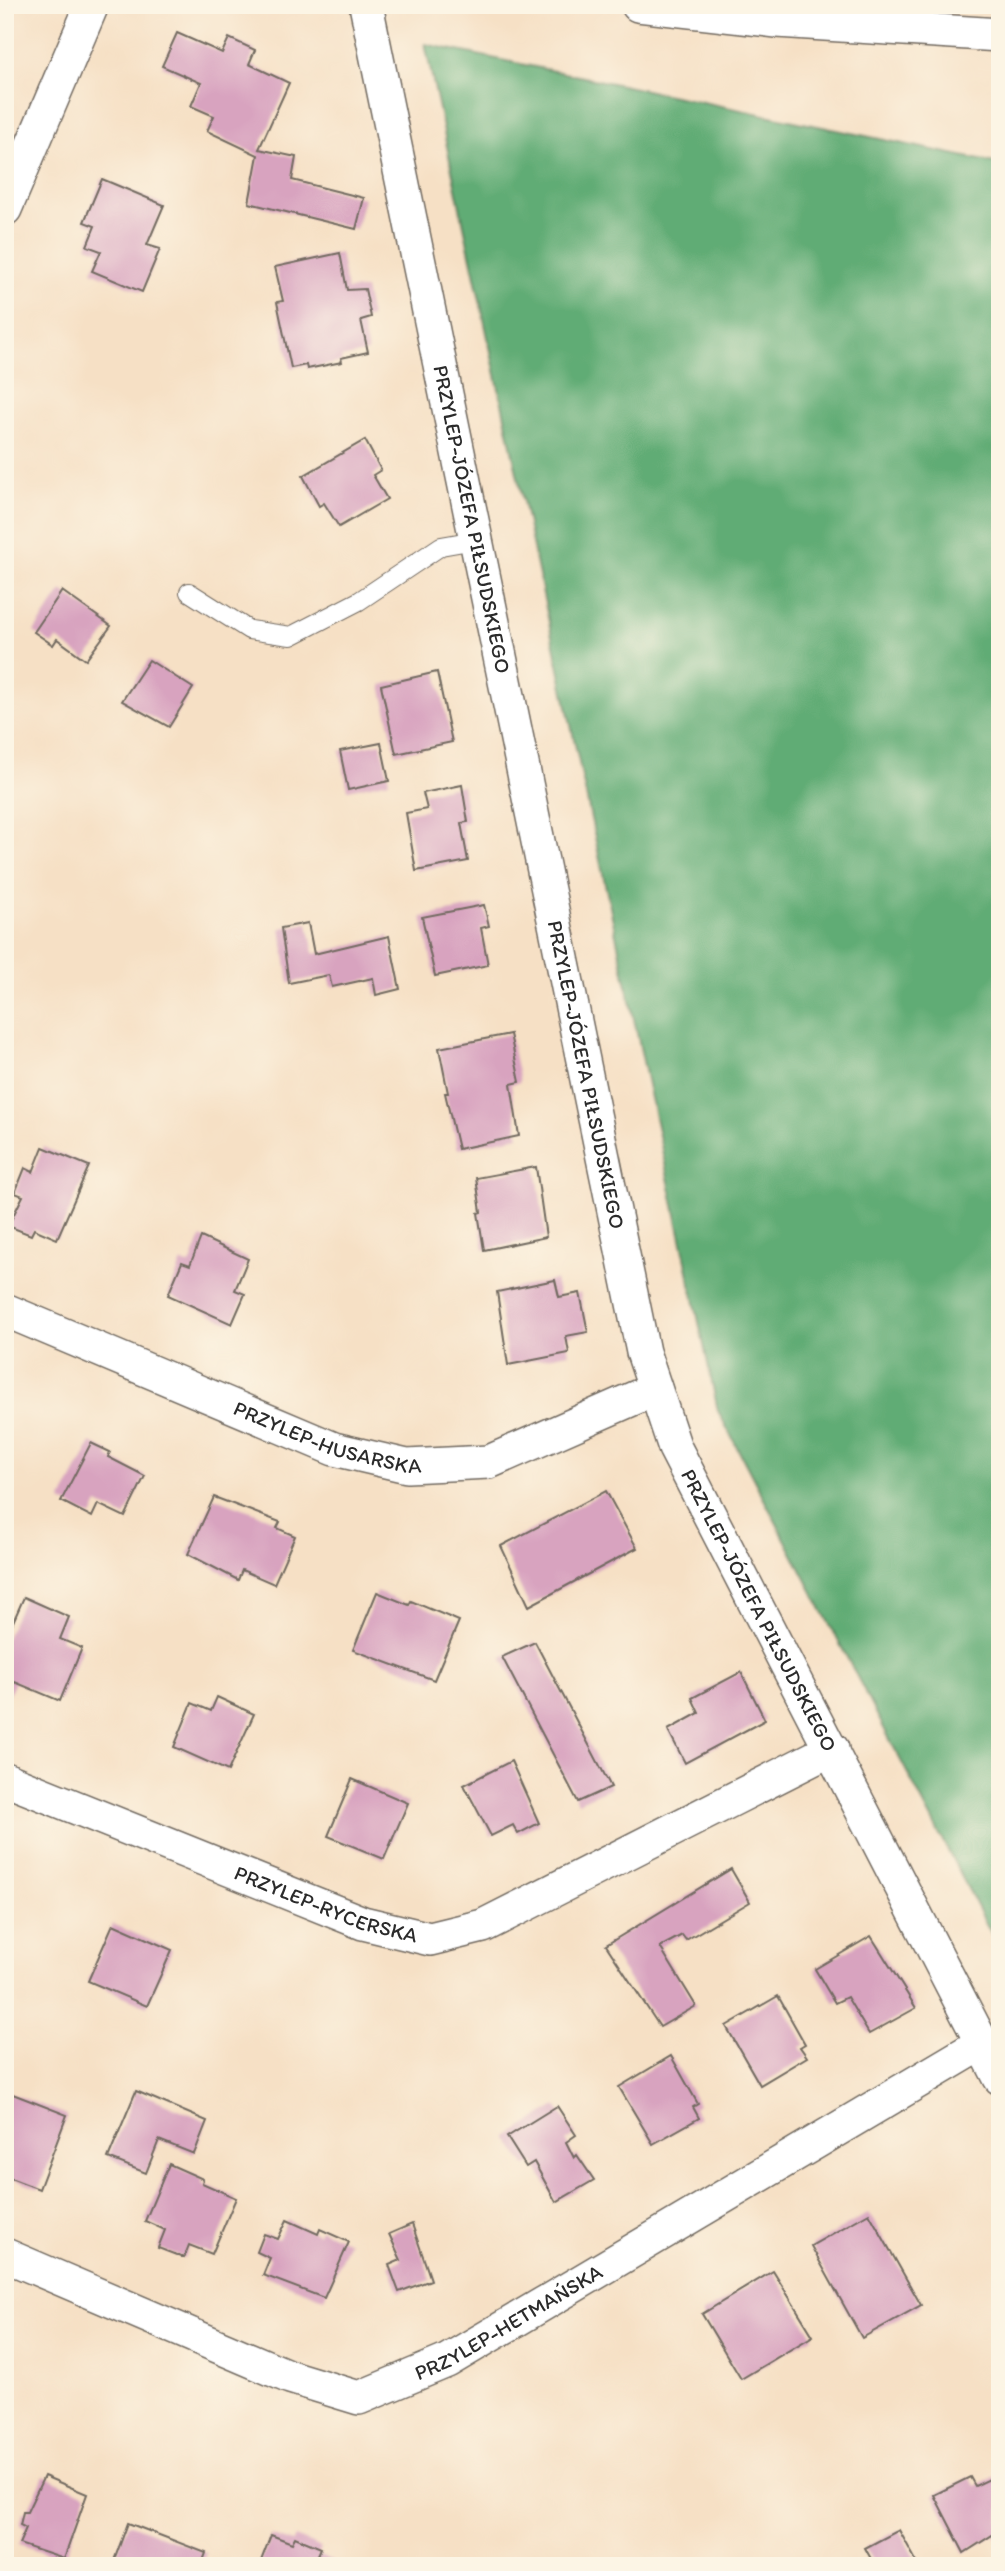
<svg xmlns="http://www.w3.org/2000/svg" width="1005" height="2571" viewBox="0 0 1005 2571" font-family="Itim,sans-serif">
<rect width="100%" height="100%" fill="#fcf5e5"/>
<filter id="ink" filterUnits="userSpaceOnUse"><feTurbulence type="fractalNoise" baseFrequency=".0143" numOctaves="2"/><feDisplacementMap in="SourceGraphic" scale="14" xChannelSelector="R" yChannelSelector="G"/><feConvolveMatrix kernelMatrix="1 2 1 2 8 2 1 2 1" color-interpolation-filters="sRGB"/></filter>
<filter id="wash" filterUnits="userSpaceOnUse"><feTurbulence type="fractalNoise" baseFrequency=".00686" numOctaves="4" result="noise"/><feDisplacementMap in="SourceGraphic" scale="28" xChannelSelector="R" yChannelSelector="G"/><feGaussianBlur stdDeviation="1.57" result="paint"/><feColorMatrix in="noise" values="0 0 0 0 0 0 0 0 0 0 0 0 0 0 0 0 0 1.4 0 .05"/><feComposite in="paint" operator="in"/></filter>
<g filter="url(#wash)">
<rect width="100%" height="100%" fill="#f6e0c5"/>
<polygon fill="#61ac74" stroke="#466c50" stroke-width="2" points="425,44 1000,164 1000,1950 718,1411"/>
<g id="blocks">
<g fill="#d8a3bf">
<polygon points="5,5 15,5 6,36 5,36"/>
<polygon points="177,33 222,53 229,38 255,50 249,64 289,83 259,149 296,157 292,180 364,198 356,229 249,203 258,155 207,131 214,116 191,106 201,83 162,66"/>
<polygon points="102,179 164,205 147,245 160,249 142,292 92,271 101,251 87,246 95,226 84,222"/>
<polygon points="340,253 347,290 365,289 371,317 361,320 368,352 341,358 342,362 307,369 306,365 291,368 277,302 283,301 275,267"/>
<polygon points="365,440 381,470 373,475 387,499 339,527 324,503 319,506 303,476"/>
<polygon points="62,591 111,626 86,660 57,639 53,645 34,632"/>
<polygon points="149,660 193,688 169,727 122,701"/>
<polygon points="437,672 452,742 396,754 381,685"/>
<polygon points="381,743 389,781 348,790 340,751"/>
<polygon points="462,785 468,822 461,823 468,861 416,871 406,813 427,809 423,793"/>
<polygon points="484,905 489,926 481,928 488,965 435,976 422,917"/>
<polygon points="308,923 314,954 389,936 400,989 376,995 373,978 332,987 329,975 289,983 281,928"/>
<polygon points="510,1034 520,1082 511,1084 519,1136 458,1149 445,1093 448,1093 439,1048"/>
<polygon points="43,1147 89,1166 57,1239 34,1229 31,1235 8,1226 23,1196 15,1193 25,1168 33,1172"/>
<polygon points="536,1167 546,1237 484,1250 478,1213 481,1212 476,1178"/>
<polygon points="201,1237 248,1259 235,1290 245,1294 232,1324 168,1295 182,1262 190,1265"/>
<polygon points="555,1280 559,1297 580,1293 588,1332 566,1336 569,1353 508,1365 497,1292"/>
<polygon points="91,1443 110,1452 108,1457 145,1476 125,1517 98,1504 92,1517 61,1501"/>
<polygon points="606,1491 637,1548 529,1606 501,1546"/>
<polygon points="214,1497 280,1522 277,1528 295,1536 274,1584 242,1570 238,1580 188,1554"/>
<polygon points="377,1592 409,1605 411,1601 459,1621 434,1680 353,1650"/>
<polygon points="24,1597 69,1617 60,1639 82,1648 60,1701 15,1682 5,1704 5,1640"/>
<polygon points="535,1642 611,1787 578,1802 502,1657"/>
<polygon points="741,1672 765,1720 685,1763 668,1730 699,1713 692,1698"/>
<polygon points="217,1697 254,1714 228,1771 174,1747 192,1703 211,1711"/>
<polygon points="511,1761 539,1823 518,1834 513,1825 491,1836 464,1785"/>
<polygon points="352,1779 408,1803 384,1859 328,1836"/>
<polygon points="731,1869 750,1902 686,1940 682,1935 660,1947 696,2006 660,2027 606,1945"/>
<polygon points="113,1924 172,1950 147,2006 88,1981"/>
<polygon points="871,1936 916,2008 869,2034 847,1997 835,2003 815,1969"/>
<polygon points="778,1996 805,2044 800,2047 807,2057 760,2085 726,2026"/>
<polygon points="671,2056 698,2104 693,2107 699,2118 653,2144 619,2087"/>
<polygon points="5,2091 67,2115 39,2189 5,2176"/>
<polygon points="136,2091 207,2121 194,2154 159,2140 146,2173 108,2158"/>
<polygon points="557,2106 576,2135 566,2142 574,2158 577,2155 594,2180 556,2202 534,2162 526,2167 507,2137"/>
<polygon points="169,2164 203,2179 202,2183 236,2198 212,2254 189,2245 184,2258 158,2248 165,2230 145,2221"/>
<polygon points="869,2213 921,2305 862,2338 811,2246"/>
<polygon points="287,2220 318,2234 320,2229 349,2242 324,2298 263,2275 270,2258 257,2252 264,2234 278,2239"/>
<polygon points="412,2224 431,2280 399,2292 389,2265 401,2260 389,2234"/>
<polygon points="773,2271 813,2336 741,2379 702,2314"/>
<polygon points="1000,2474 1000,2544 994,2534 964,2553 934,2495 970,2477 975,2486"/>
<polygon points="44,2476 87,2494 64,2559 19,2544 26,2528 20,2525 23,2512 27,2512"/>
<polygon points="128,2523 206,2553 201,2566 112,2566"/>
<polygon points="899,2530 919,2566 875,2566 865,2548"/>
<polygon points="271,2535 292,2543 295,2537 321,2548 318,2555 338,2563 337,2566 259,2566"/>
</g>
</g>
</g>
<g filter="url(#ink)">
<use href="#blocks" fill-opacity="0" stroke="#726a61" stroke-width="2"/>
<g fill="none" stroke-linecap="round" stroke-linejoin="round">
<g stroke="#726a61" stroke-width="20">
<polyline id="service" points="189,592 249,630 291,636 359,601 441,546 475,540"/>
</g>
<g stroke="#726a61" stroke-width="36">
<g id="minor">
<path id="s1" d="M366,5L643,1352L675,1448L1000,2078"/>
<polyline points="638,5 777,21 1000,35"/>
<polyline points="5,209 92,5"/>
<path id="s2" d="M5,1310L334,1449L407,1466L489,1462L655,1389"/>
<path id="s3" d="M5,1779L363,1923L430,1939L483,1926L832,1749"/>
<path id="s4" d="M5,2255L290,2377L359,2398L447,2361L981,2044"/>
</g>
</g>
<use href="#service" stroke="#fff" stroke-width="18"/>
<use href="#minor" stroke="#fff" stroke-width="33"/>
</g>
</g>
<g text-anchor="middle" stroke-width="7" stroke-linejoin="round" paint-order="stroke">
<g font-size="21" fill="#2b2b2b" stroke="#fcf5e5">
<text dy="7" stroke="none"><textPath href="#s1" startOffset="525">PRZYLEP-JÓZEFA PIŁSUDSKIEGO</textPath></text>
<text dy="7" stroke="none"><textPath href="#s1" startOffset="1092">PRZYLEP-JÓZEFA PIŁSUDSKIEGO</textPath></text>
<text dy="7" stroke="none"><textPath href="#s2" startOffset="348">PRZYLEP-HUSARSKA</textPath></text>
<text dy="7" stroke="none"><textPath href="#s1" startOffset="1659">PRZYLEP-JÓZEFA PIŁSUDSKIEGO</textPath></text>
<text dy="7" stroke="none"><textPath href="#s3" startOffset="345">PRZYLEP-RYCERSKA</textPath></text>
<text dy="7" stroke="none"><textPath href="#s4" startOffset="550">PRZYLEP-HETMAŃSKA</textPath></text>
</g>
</g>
<rect width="1005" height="2571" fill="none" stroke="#fcf5e5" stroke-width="28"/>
</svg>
